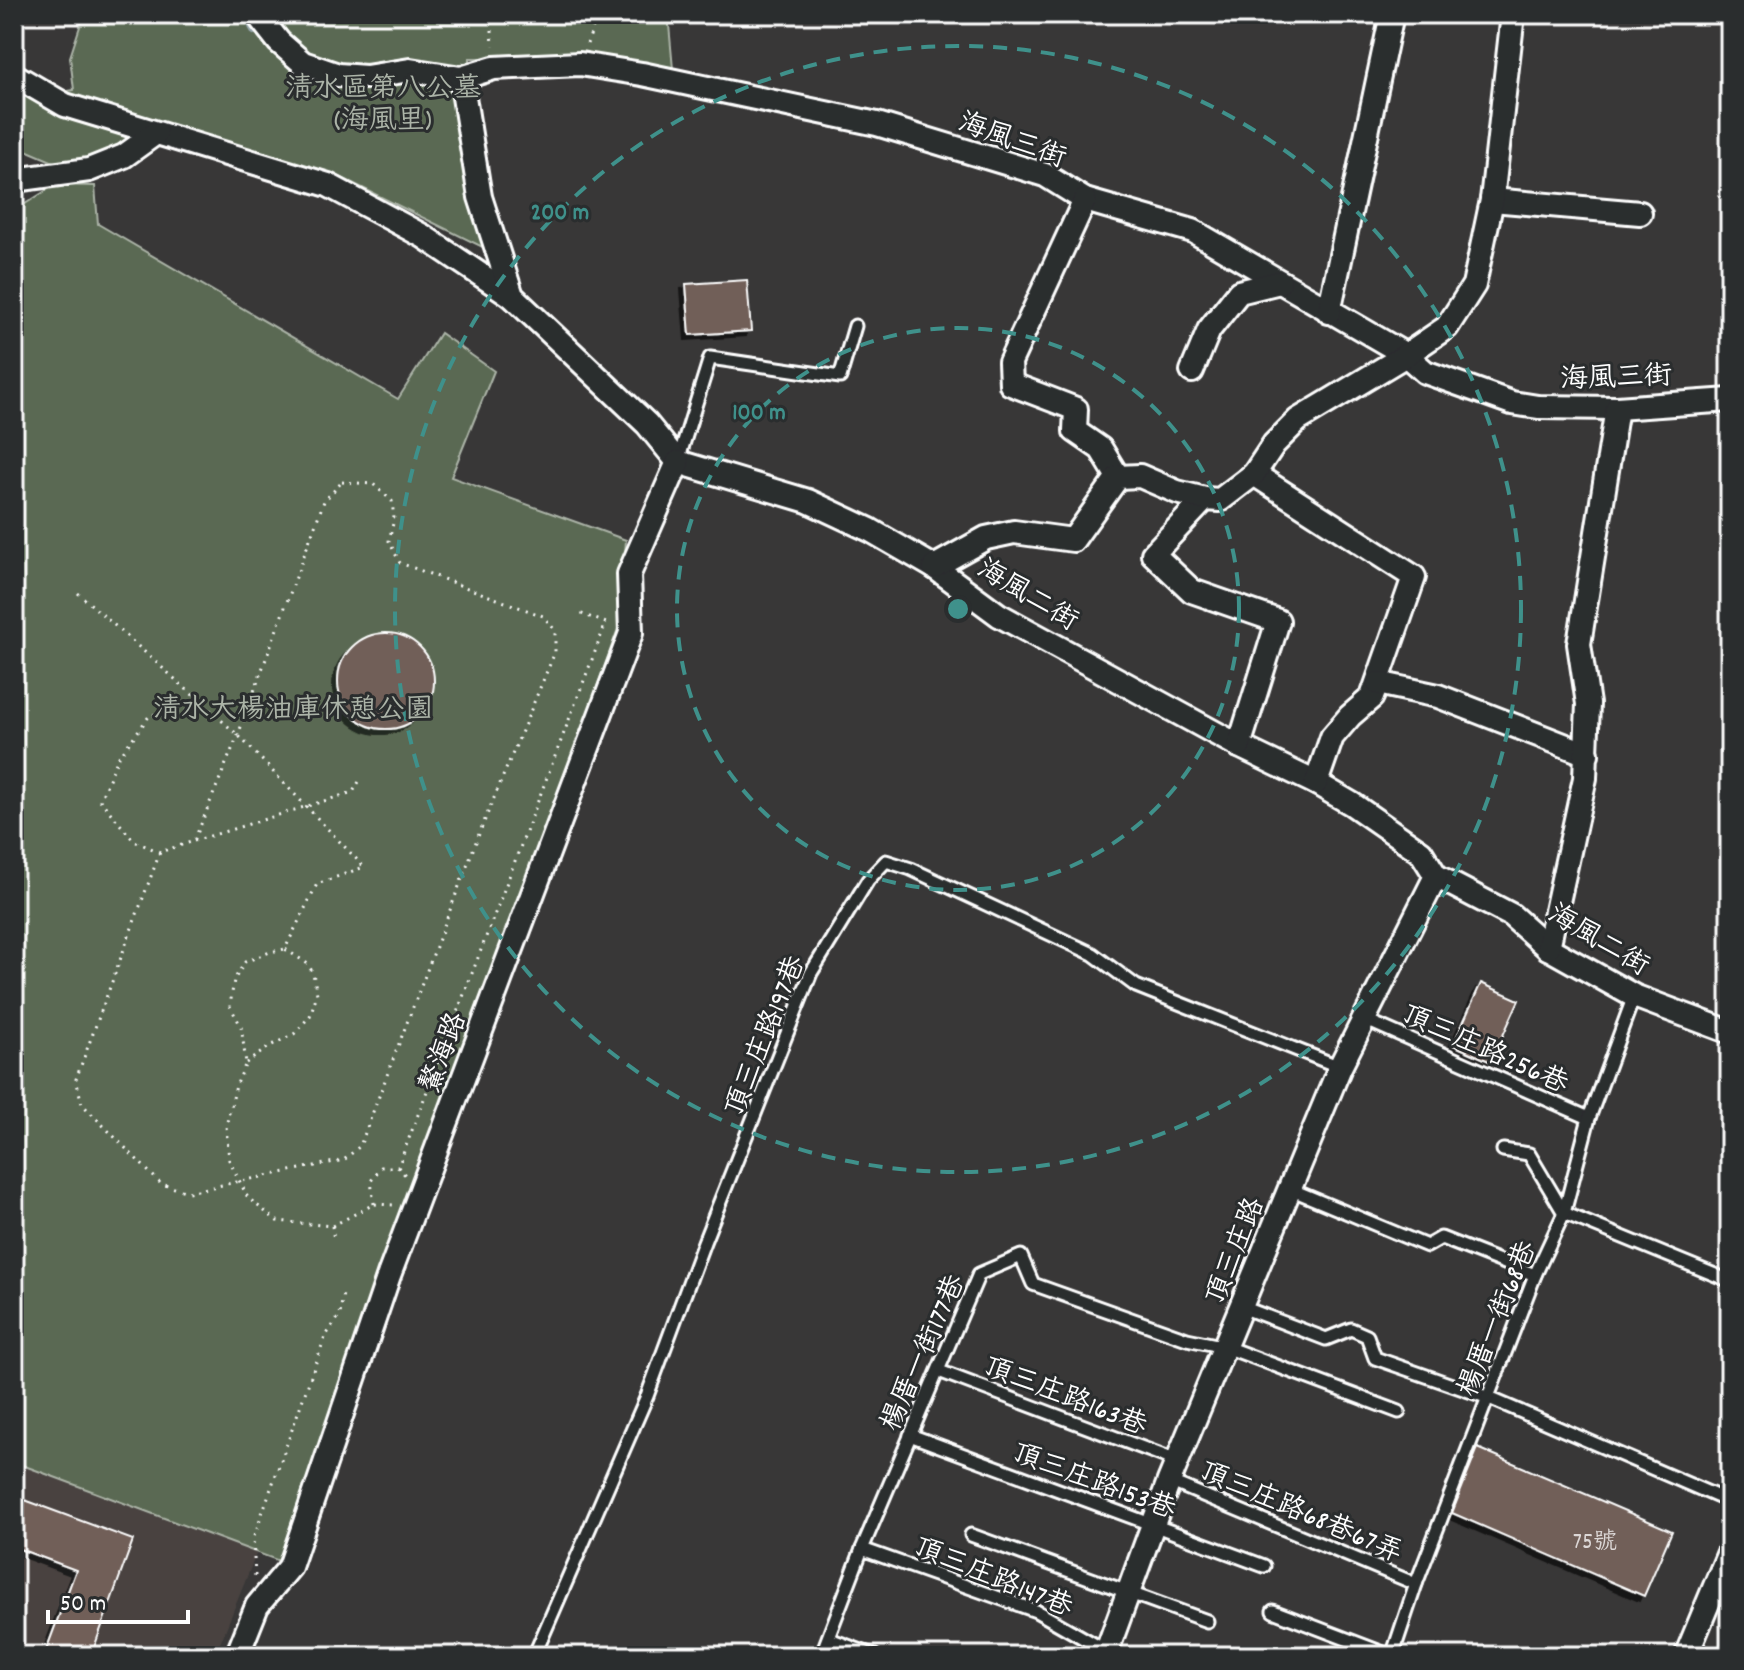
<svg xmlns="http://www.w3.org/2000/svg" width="1744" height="1670" viewBox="0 0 1744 1670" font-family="Dekko,'LXGW WenKai TC',sans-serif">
<defs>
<filter id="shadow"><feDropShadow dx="-5" dy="5" stdDeviation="0" flood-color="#0009"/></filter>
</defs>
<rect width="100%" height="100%" fill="#383737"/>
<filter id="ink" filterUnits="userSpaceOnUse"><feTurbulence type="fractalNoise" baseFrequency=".0125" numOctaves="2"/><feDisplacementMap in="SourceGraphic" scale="16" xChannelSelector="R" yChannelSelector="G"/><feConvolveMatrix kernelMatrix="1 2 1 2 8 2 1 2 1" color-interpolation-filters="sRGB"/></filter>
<g filter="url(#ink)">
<polygon fill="#494341" points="14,1462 257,1552 215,1656 14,1656"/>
<g fill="#5a6952" stroke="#acb4a8" stroke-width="2">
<polygon points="84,14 668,14 673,69 600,58 470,58 469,89 507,259 332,173 189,134 122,161 63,166 14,145 14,81 37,96 74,90 70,57"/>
<polygon points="55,185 95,186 98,224 398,399 440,333 494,371 451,477 626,540 620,623 282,1562 14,1462 14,211"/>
</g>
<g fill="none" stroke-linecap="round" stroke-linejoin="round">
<polyline stroke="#94a4aa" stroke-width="6" points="244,14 254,32"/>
</g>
<g fill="#715f59" stroke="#fff" stroke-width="2" filter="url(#shadow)">
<polygon points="747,280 751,331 690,335 686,284"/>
<circle cx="386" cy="681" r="48"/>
<polygon points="1481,983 1519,1000 1491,1062 1453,1045"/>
<polygon points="1478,1448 1672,1531 1644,1596 1452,1513"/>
<polygon points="14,1496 133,1540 91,1656 44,1656 76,1570 14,1547"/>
</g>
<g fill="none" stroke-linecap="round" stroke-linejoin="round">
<g stroke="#fff" stroke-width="17">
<g id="lane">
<polyline points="678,461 710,358 840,377 855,326"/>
<polyline points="1364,1019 1589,1118"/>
<polyline points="1503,1150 1529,1154 1564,1213 1730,1281"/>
<polyline points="1290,1189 1427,1246 1441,1238 1535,1275"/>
<polyline points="1242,1307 1326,1339 1351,1329 1367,1336 1375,1358 1489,1398 1730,1502"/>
<polyline points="939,1371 1177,1461"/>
<polyline points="910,1435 1264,1566"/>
<polyline points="1169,1481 1416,1584"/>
<polyline points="971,1535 1207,1621"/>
<polyline points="862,1549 1036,1611 1106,1651"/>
<polyline points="1273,1611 1391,1656"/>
<polyline points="829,1639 875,1656"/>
<polyline points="534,1656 647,1396 704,1242 811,973 868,880 886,861 911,869 1093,954 1136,986 1340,1067"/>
<polyline points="821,1656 862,1549 979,1274 1021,1256 1033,1284 1187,1339 1226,1347 1399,1412"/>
<polyline points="1392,1656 1416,1584 1535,1275 1564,1213 1589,1118 1634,996"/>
</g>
</g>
<g stroke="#fff" stroke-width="28">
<g id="street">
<polyline points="257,14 279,42 303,63 338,75 366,77 410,70 461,78 494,68 580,64 642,74 877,124 1045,175 1085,200 1193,231 1406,355 1425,372 1512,403 1538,407 1617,408 1730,400"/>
<polyline points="14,75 65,105 328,185 423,236 512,296"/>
<polyline points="461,78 480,197 512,296 647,424 678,462 808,501 870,530 934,567 999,615 1239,746 1316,783 1352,804 1421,852 1436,876 1511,915 1548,948 1634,996 1730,1032"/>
<polyline points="14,180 89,170 124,156 156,133"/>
<polyline points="1085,200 1010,362 1011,384 1076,409 1075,431 1101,449 1118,477"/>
<polyline points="1492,200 1640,213"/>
<polyline points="1329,312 1392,14"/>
<polyline points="1192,371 1209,330 1239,292 1280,282"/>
<polyline points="1254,474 1414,577 1372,697 1350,716 1332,737 1316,783"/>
<polyline points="1205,499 1153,554 1192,591 1278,621 1239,746"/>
<polyline points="934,567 986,538 1014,532 1073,540 1118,477 1140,476 1177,492 1205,499 1220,500 1254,474 1274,444 1298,420 1406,355 1447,327 1474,285 1492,200 1513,14"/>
<polyline points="1378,683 1438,696 1587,754"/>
<polyline points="1548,948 1585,778 1588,704 1579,644 1617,408"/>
<polyline points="237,1656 257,1606 290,1567 389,1275 631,633 629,574 678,462"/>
<polyline points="1105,1656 1169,1481 1340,1067 1436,876"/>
<polyline points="1686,1656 1730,1550"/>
</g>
</g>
<g stroke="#fff" stroke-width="3" stroke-dasharray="2 6" stroke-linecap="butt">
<polyline points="491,14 493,46"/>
<polyline points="587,44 598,14"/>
<polygon points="342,482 373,484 392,501 394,519 389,541 400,563 543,616 555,630 555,652 479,834 360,1146 344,1160 188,1192 161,1184 82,1104 76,1079 160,852 194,841 238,735 324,501"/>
<polyline points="78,593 238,735 364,867 317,884 285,949 270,952 245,962 234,980 230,1006 241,1026 246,1063 236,1086 226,1126 229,1160 248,1198 277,1221 332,1226 374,1204 394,1205"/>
<polyline points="194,841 353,792 360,780"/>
<polyline points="160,852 134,841 100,800 118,758 150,715 208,709"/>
<polyline points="246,1063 272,1045 294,1034 310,1016 317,994 313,973 308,964 285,949"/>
<polyline points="398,1167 406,1176"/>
<polyline points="374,1204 371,1181 381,1167 398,1167 606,623 579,613"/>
<polyline points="332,1226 334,1241"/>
<polyline points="255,1576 253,1539 325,1337 340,1315 343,1293"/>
</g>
<use href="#lane" stroke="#2a2d2e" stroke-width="11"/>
<use href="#street" stroke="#2a2d2e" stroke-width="22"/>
</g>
</g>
<g fill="none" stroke="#3f918b" stroke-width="4" stroke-dasharray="14 10">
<circle cx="958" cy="609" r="281"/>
<circle cx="958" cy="609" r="563"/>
</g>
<g text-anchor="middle" stroke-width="6" stroke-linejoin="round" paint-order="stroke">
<g font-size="24" fill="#dcd7d6">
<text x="1595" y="1548">75號</text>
</g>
<g font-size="28" fill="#acb4a8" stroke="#2a2d2e">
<text x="383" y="96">清水區第八公墓<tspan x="383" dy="32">(海風里)</tspan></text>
<text x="293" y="717">清水大楊油庫休憩公園</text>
</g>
<g font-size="28" fill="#fff" stroke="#2a2d2e">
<text transform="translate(1013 138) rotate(20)" y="10">海風三街</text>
<text transform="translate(1616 375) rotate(-2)" y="10">海風三街</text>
<text transform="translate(1029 593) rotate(31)" y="10">海風二街</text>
<text transform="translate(1600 938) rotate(31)" y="10">海風二街</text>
<text transform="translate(763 1035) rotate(-68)" y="10">頂三庄路197巷</text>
<text transform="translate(1486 1047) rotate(24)" y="10">頂三庄路256巷</text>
<text transform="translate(441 1052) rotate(-69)" y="10">鰲海路</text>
<text transform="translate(1233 1250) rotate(-68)" y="10">頂三庄路</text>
<text transform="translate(1495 1318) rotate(-68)" y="10">楊厝一街68巷</text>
<text transform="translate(921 1352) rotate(-66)" y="10">楊厝一街177巷</text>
<text transform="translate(1066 1394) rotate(21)" y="10">頂三庄路163巷</text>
<text transform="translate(1095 1479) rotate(20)" y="10">頂三庄路153巷</text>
<text transform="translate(1302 1510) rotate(23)" y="10">頂三庄路68巷67弄</text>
<text transform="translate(994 1575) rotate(22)" y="10">頂三庄路147巷</text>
</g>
</g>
<circle cx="958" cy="609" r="12" fill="#3f918b" stroke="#2a2d2e" stroke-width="4"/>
<g font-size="24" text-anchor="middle" font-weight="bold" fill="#3f918b" stroke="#2a2d2e" stroke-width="6" stroke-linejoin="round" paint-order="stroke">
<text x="560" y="219">200 m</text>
<text x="759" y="419">100 m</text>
</g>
<rect width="1744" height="1670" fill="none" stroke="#2a2d2e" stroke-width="48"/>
<rect x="24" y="24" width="1696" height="1622" fill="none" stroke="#fff" stroke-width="3" filter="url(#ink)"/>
<path d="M48 1610v12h140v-12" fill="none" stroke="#ffffff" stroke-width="4"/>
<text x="60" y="1610" font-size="24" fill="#ffffff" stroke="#2a2d2e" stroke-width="6" paint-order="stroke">50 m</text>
</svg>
